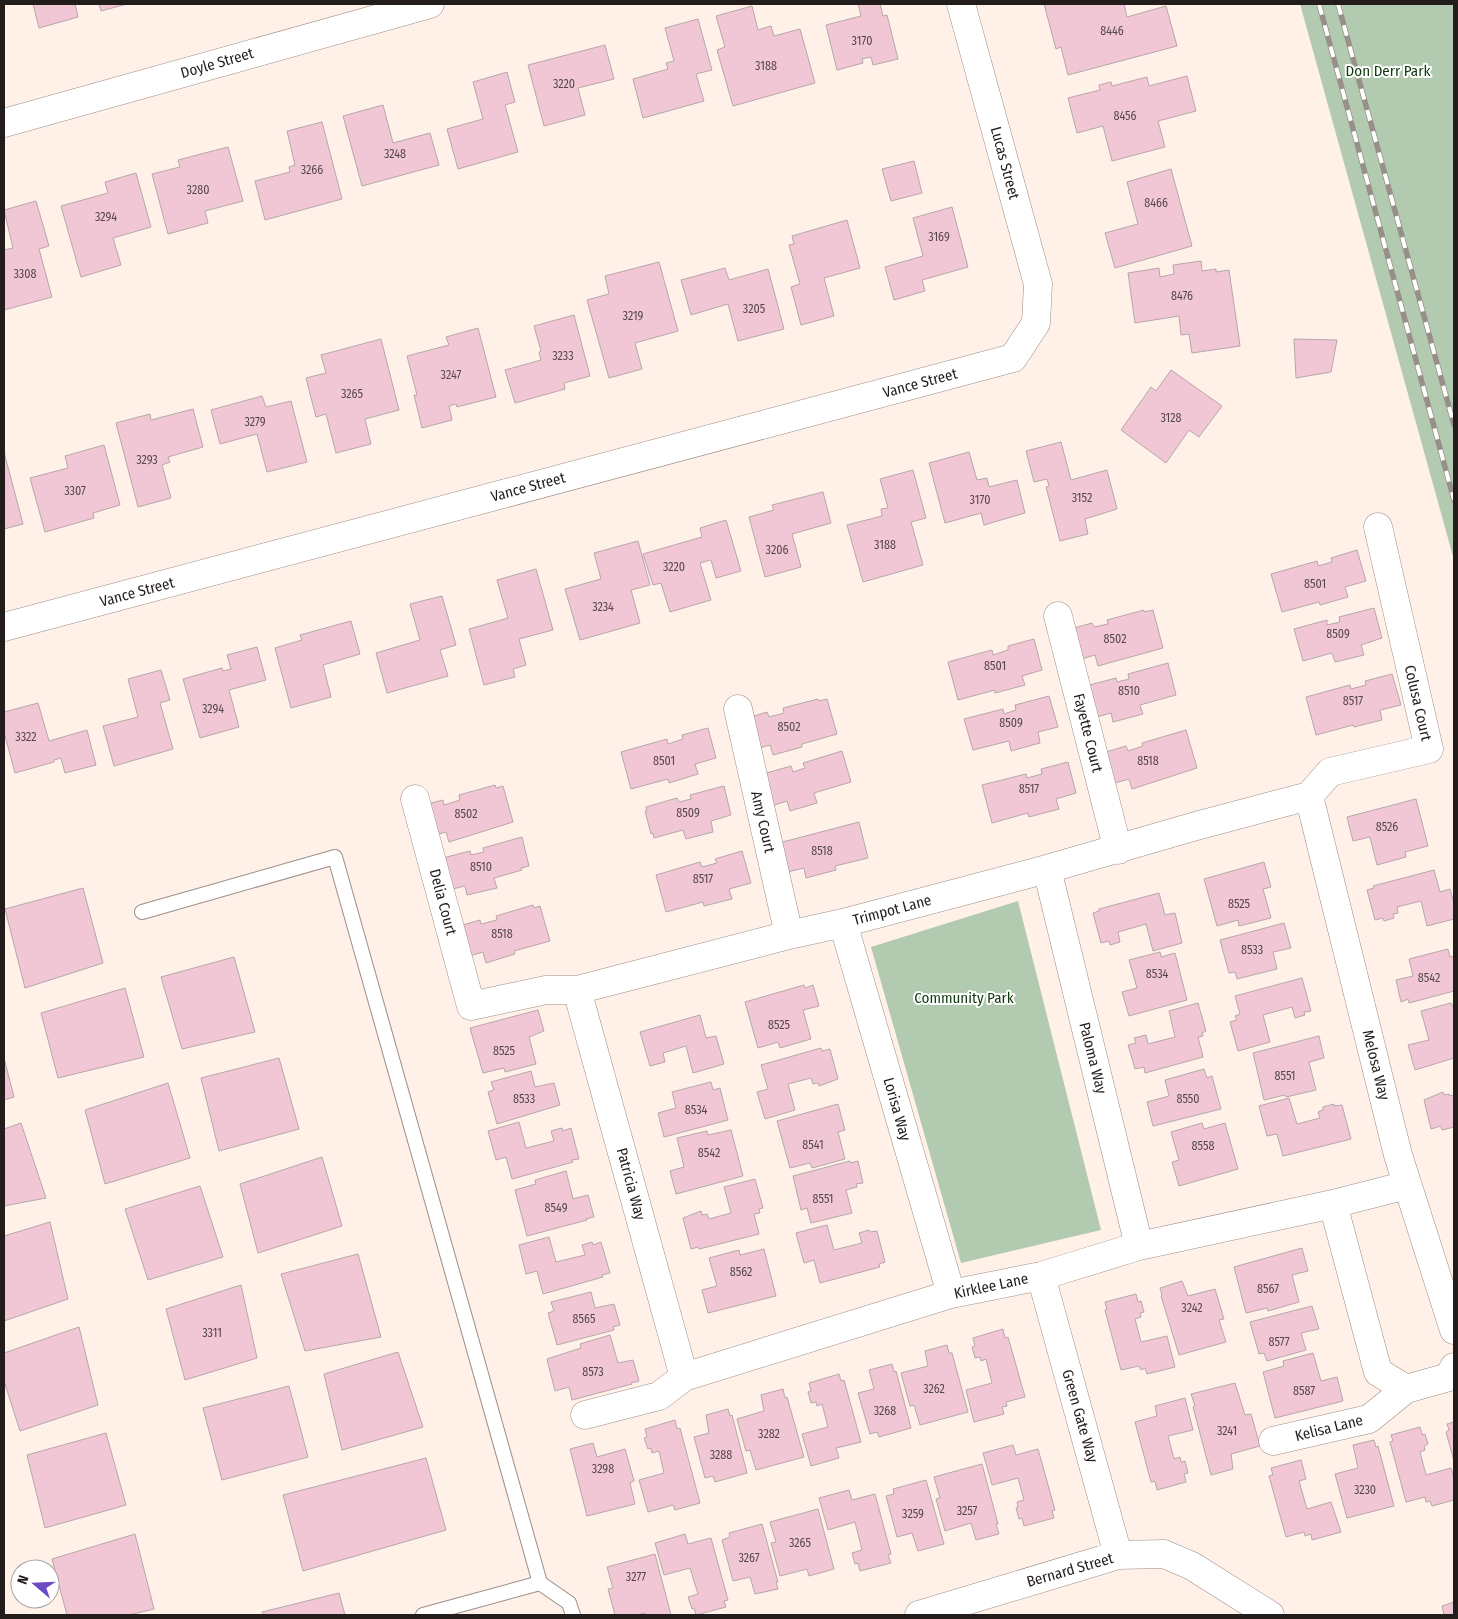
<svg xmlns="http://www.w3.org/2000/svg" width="1458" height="1619" viewBox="0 0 1458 1619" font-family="'Fira Sans Condensed',sans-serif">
  <rect width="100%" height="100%" fill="#fff0e8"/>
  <!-- green -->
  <path fill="#b2cbb0" d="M1300 4H1454V560Z
    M1018 901 1101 1230 961 1263 871 947Z"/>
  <!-- building -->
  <path fill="#f2c7d5" stroke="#b6a7ab" d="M33 4H75L78 17 39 28Z
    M99 4H127L101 11Z
    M858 4H880L883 16 887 15 898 59 873 65 871 57 862 59 863 63 837 70 826 25 861 16Z
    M1044 4H1124L1127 17 1166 6 1177 46 1068 75 1061 47 1056 49Z
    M752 6 758 30 771 26 774 36 800 29 815 83 733 106 717 50 725 47 716 16Z
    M698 19 712 70 696 74 704 101 643 118 633 79 668 69 666 63 674 61 665 28Z
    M605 45 614 79 578 88 585 115 544 126 528 65Z
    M507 72 515 102 505 105 518 152 458 169 447 129 483 119 473 82Z
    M1187 76 1196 111 1158 121 1165 147 1112 161 1103 126 1077 133 1068 98 1100 90 1099 85 1111 82 1112 86 1147 77 1149 86Z
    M383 105 393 143 430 133 439 165 362 186 343 116Z
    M322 122 342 199 265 220 255 181 290 172 289 167 295 165 287 131Z
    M228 147 243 201 205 211 208 223 168 234 152 174 180 167 178 160Z
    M914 161 922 193 891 201 882 169Z
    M1171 169 1192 246 1115 268 1105 233 1138 224 1127 182Z
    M136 173 151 227 113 238 121 265 81 277 61 206 108 193 105 182Z
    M36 201 49 246 39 249 52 297 4 310V250L13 248 4 210Z
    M952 207 968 267 922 280 925 291 894 300 885 267 923 256 913 218Z
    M847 220 860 268 824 278 834 316 801 325 791 287 800 284 789 245 794 244 792 236Z
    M1201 261 1202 271 1216 269V272L1229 270 1240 346 1192 353 1189 334 1181 335 1179 316 1135 323 1128 273 1159 268 1160 277 1174 274 1173 265Z
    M659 262 678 331 635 343 642 369 609 378 587 300 609 294 605 276Z
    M725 268 729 280 768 269 784 329 738 341 728 304 691 315 681 280Z
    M574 315 590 376 564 383 565 389 515 403 505 370 541 360 539 352 541 351 534 326Z
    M478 328 496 397 457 407 456 404 449 406 452 420 422 428 414 395H417L407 356 449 345 446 337Z
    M381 339 399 410 365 419 371 444 336 453 326 414 316 417 306 378 326 373 321 355Z
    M1294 339 1337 340 1331 372 1296 378Z
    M1171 370 1222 406 1199 437 1189 430 1166 463 1121 430 1151 387 1156 391Z
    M262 396 266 407 291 401 307 462 267 472 257 434 220 444 211 410Z
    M193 409 203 447 168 457 170 462 162 465 171 498 138 507 116 423 150 414 151 420Z
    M1061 442 1071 480 1107 470 1117 509 1085 519 1088 534 1060 541 1046 487 1049 486 1047 479 1034 482 1026 451Z
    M104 445 120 505 93 513 94 518 45 532 30 478 68 468 65 456Z
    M4 452 23 524 4 529Z
    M969 452 977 480 987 478 989 487 1017 480 1025 513 984 525 981 513 945 523 929 463Z
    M913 470 926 518 911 522 923 565 863 582 847 525 882 516 881 509 888 508 880 479Z
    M823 492 831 523 792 534 801 567 765 577 749 517 774 510 772 505Z
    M726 520 741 571 716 578 711 560 700 563 711 600 670 612 661 583 653 585 643 554 702 537 700 528Z
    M638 541 650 585 631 590 640 623 580 640 565 589 601 579 594 553Z
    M1357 550 1366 581 1345 587 1348 597 1320 605 1319 602 1282 612 1271 574 1317 561 1318 566 1332 562 1331 558Z
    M536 569 553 630 519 639 526 665 513 669 515 677 484 685 469 629 508 618 497 580Z
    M442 596 456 645 440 650 448 676 387 693 376 653 420 640 410 604Z
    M1374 608 1382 638 1361 645 1364 655 1335 662 1332 653 1303 661 1294 629 1327 620V625L1340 622 1339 617Z
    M1144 610V612L1153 610 1163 648 1098 666 1095 655 1075 661 1067 630 1092 623 1094 627 1108 624 1107 620Z
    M351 621 360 654 323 665 331 697 291 708 275 648 302 640 300 635Z
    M1034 639 1042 670 1022 676 1025 685 995 693V690L958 700 948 662 992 650 993 655 1008 650V646Z
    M257 647 266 680 229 690 239 727 200 738 183 679 222 668 223 671 231 669 227 655Z
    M1168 663 1176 695 1140 705 1143 714 1113 722 1111 713 1090 719 1082 687 1116 678 1117 682 1129 679 1128 674Z
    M161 670 170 700 160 703 173 749 114 766 103 726 138 717 128 679Z
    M1392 674 1401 705 1380 710 1382 720 1354 727 1353 725 1316 735 1306 697 1350 685 1351 689 1366 685 1365 681Z
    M1049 696 1058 727 1038 732 1040 743 1011 751 1009 741 973 750 964 719 1003 709 1004 714 1016 710 1015 705Z
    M818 699 819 701 827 699 837 734 802 744V747L773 755 770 745 750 751 741 720 767 712 769 717 784 713 783 708Z
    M38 703 49 741 87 730 96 765 65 773 61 758 54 760V762L15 773 4 732V712Z
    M708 728 716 758 695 764 698 774 669 783 668 779 631 789 621 752 667 739 668 744 683 739 682 735Z
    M1186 730 1197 768 1132 789 1129 779 1108 785 1099 754 1126 746 1128 751 1143 746 1142 743Z
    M842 751 851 782 814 793 817 803 790 811 787 801 765 808 756 776 791 766 793 772 805 768 803 763Z
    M1068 762 1076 793 1056 799 1059 809 1029 817 1028 813 992 823 982 785 1026 774 1027 778 1042 774 1041 769Z
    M495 785 496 788 503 786 513 822 449 842 446 832 428 837 419 806 443 800 444 805 460 800 459 795Z
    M724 786 731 815 711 821 713 832 686 839 683 830 654 838 653 833 651 834 645 811H647L646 807 677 798 679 802 691 799 690 795Z
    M1416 799 1428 846 1405 852 1406 857 1377 865 1370 837 1353 841 1347 817Z
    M859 822 868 858 835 866 836 870 806 878 804 868 783 873 775 844Z
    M522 837 529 866 521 868 522 870 494 878 497 888 467 895 465 886 444 891 435 860 470 851 471 855 484 852 483 848Z
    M742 851 751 883 729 889 732 899 704 906 703 902 666 912 656 875 700 862 702 867 717 863 715 859Z
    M1264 862 1271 887 1263 889 1271 918 1239 926 1238 920 1217 926 1204 879Z
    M1434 870 1440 892 1450 889 1454 903V919L1427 926 1421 901 1397 907 1398 913 1393 914 1394 918 1384 921 1383 918 1375 920 1367 890 1374 888 1373 886Z
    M83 888 103 963 25 988 5 909Z
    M1159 893 1165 915 1175 913 1182 943 1153 951 1146 924 1118 932 1120 942 1110 945 1109 941 1101 943 1093 913 1099 911V909Z
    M533 905 534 908 540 906 550 941 514 951 515 954 486 963 483 952 462 958 453 928 480 920 481 924 497 920 496 916Z
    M1284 923 1291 948 1273 952 1277 969 1237 979 1235 972 1229 973 1220 940Z
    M1448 949 1450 957 1454 956V991L1409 1003 1408 999 1401 1002 1396 980 1413 976 1409 959Z
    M1160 952 1161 957 1175 953 1187 1000 1129 1016 1122 992 1137 988 1129 960Z
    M234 957 255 1032 182 1049 161 977Z
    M1302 978 1311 1011 1304 1012 1305 1015 1295 1018 1292 1007 1263 1015 1270 1042 1238 1051 1230 1022 1237 1020 1235 1016 1240 1014 1235 996Z
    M804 985 805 988 813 985 819 1006 803 1010 811 1039 780 1048 778 1042 758 1048 745 1002Z
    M125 988 144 1057 58 1078 41 1013Z
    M1198 1003 1206 1031 1202 1033 1203 1036 1198 1037 1203 1057 1145 1073 1144 1067 1135 1069 1128 1045 1136 1043 1134 1038 1146 1035 1148 1044 1175 1037 1169 1011Z
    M1451 1003 1454 1009V1058L1415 1070 1408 1045 1429 1040 1421 1011Z
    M538 1010 544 1031 529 1037 536 1064 505 1072 504 1068 483 1073 470 1028Z
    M700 1015 706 1038 716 1036 724 1064 693 1073 686 1046 663 1053 665 1062 650 1066 640 1032Z
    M1319 1036 1324 1058 1309 1062 1316 1090 1286 1097 1285 1095 1264 1100 1253 1053Z
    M821 1048 822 1051 830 1049 838 1079 819 1086 818 1083 813 1084 811 1078 788 1084 795 1110 765 1119 757 1092 768 1089 761 1065Z
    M4 1058 14 1097 4 1100Z
    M279 1058 299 1129 219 1151 201 1078Z
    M1204 1069 1207 1078 1212 1076 1221 1109 1153 1126 1147 1102 1169 1096 1165 1080Z
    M531 1071 535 1087 554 1083 560 1105 497 1124 488 1092 494 1090 491 1082Z
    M711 1082 713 1090 720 1088 728 1120 664 1137 658 1113 676 1108 672 1092Z
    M168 1083 190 1158 105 1184 85 1110Z
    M1443 1092 1444 1095 1449 1094 1450 1096 1454 1095V1127L1442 1130 1441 1126 1431 1129 1424 1100Z
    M1289 1098 1297 1124 1320 1118 1318 1112 1323 1110V1107L1334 1104V1106L1342 1105 1351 1139 1283 1156 1277 1134 1267 1136 1259 1106Z
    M838 1104 845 1130 838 1132 845 1159 812 1168 810 1163 790 1168 777 1121Z
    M519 1122 526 1148 554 1141 551 1131 562 1128 563 1131 571 1128 579 1159 572 1160 573 1162 512 1179 506 1157 496 1160 488 1131Z
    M21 1123 46 1198 4 1206V1129Z
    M1202 1123 1204 1129 1225 1123 1238 1169 1179 1186 1172 1162 1179 1160 1171 1132Z
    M731 1130 743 1176 676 1194 670 1171 684 1167 677 1138 707 1131 708 1135Z
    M322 1157 342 1226 258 1253 240 1184Z
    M850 1161 851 1163 858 1161 863 1183 856 1184 857 1187 846 1190 852 1213 811 1223 807 1208 801 1210 793 1176Z
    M566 1171 573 1199 588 1195 594 1217 586 1219 587 1220 527 1236 515 1190 536 1184 535 1180Z
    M755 1179 763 1208 759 1209 760 1213 754 1214 759 1234 699 1249 698 1247 691 1249 683 1218 701 1211 702 1215 707 1214 709 1219 731 1213 724 1187Z
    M200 1186 223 1257 148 1280 125 1209Z
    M50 1222 68 1299 4 1321V1236Z
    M827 1225 834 1250 862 1243 859 1233 869 1230 870 1232 877 1231 885 1262 879 1264 880 1267 820 1283 814 1260 804 1263 796 1233Z
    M549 1237 556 1262 585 1255 582 1245 592 1242 593 1245 601 1242 610 1273 602 1275 603 1277 543 1294 537 1271 526 1274 519 1245Z
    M1302 1248 1308 1271 1292 1275 1299 1302 1268 1311 1267 1308 1246 1313 1234 1267Z
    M764 1249 776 1296 708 1313 702 1290 717 1286 709 1258 739 1250 740 1255Z
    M358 1254 381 1337 305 1351 281 1274Z
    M1182 1281 1188 1296 1215 1289 1224 1319 1219 1320 1226 1342 1179 1355 1161 1296 1162 1295 1160 1288Z
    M241 1285 257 1358 185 1380 166 1309Z
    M591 1292 595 1308 614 1304 620 1325 613 1327 614 1330 557 1345 548 1313 554 1311 551 1302Z
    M1136 1294 1138 1302 1141 1301 1144 1312 1140 1313 1141 1317 1135 1319 1141 1342 1167 1336 1175 1367 1147 1374 1145 1368 1141 1370 1139 1366 1121 1370 1105 1310 1107 1309 1105 1302Z
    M1312 1306 1319 1329 1301 1333 1306 1350 1267 1361 1264 1353 1259 1354 1250 1322Z
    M79 1327 98 1405 20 1431 4 1381V1353Z
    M1003 1329 1005 1338 1008 1337 1025 1397 1006 1402 1007 1406 1002 1407 1004 1414 974 1422 966 1390 992 1383 986 1359 981 1361 980 1357 975 1358 972 1347 975 1346 973 1338Z
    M610 1335 618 1363 633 1360 639 1381 631 1383 632 1384 572 1400 569 1387 555 1391 547 1359 581 1348 580 1344Z
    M947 1345 949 1353H952L968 1412 920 1425 914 1405 910 1406 901 1373 928 1366 925 1351Z
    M398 1352 423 1427 342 1450 324 1374Z
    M1313 1353 1321 1381 1337 1377 1343 1401 1275 1418 1263 1372 1284 1366 1283 1361Z
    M892 1364 894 1372 896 1371 911 1428 879 1437 877 1432 870 1434 858 1393 874 1389 869 1370Z
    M839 1374 841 1381 844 1380 861 1442 836 1448 839 1458 811 1466 802 1434 828 1427 822 1404 817 1406 816 1402 811 1403 808 1392 811 1391 809 1383Z
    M1235 1383 1245 1415 1251 1414 1260 1446 1231 1454 1233 1469 1211 1475 1193 1407 1195 1406 1191 1394Z
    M289 1386 308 1457 222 1480 203 1408Z
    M783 1389 785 1398 787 1397 804 1457 756 1470 750 1450 746 1451 737 1419 764 1411 761 1395Z
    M1185 1398 1193 1430 1168 1436 1174 1459 1180 1457 1181 1462 1185 1461 1188 1473 1184 1474 1186 1482 1157 1490 1155 1481 1151 1482 1135 1422 1157 1416 1155 1406Z
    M728 1409 730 1416 732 1415 747 1473 715 1482 713 1476 705 1478 694 1437 709 1433 706 1415Z
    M675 1420 677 1429 680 1428 700 1503 675 1510 673 1505 648 1512 639 1480 664 1473 659 1451 652 1453 651 1448 648 1449 644 1438 647 1437 645 1429Z
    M1454 1422V1461L1446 1432 1449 1430 1447 1424Z
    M1420 1427 1422 1435 1425 1434 1428 1444 1424 1446 1425 1450 1420 1452 1426 1475 1451 1468 1454 1478V1500L1432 1506 1430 1501 1426 1502 1425 1497 1406 1502 1390 1442 1393 1441 1391 1435Z
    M106 1433 126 1505 45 1528 27 1455Z
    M1374 1440 1376 1447 1378 1446 1394 1506 1347 1518 1335 1474 1358 1468 1353 1445Z
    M593 1443 597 1457 625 1449 634 1481 630 1483 635 1504 587 1516 570 1449Z
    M1013 1445 1016 1455 1038 1449 1055 1510 1052 1511 1054 1518 1024 1526 1022 1518 1019 1519 1016 1508 1018 1507 1017 1502 1024 1500 1018 1478 992 1485 983 1453Z
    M426 1458 446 1530 303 1571 283 1495Z
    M1301 1460 1306 1479 1299 1481 1307 1509 1331 1502 1341 1532 1312 1540 1311 1534 1305 1536 1304 1532 1286 1537 1269 1476 1273 1475 1271 1468Z
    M982 1464 998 1524H996L999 1534 976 1540 971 1523 945 1531 936 1499 940 1498 934 1477Z
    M926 1480 944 1544 918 1551 912 1533 897 1537 886 1496 894 1494 893 1489Z
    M849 1490 852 1500 875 1494 891 1554 888 1555 891 1563 860 1571 858 1563 855 1564 852 1553 862 1550 855 1522 828 1530 819 1498Z
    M818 1509 834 1569 809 1576 807 1569 780 1576 771 1543 776 1542 770 1522Z
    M762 1524 778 1582H776L778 1589 755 1594 750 1577 733 1581 722 1540 730 1537 729 1533Z
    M135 1534 154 1609 129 1615H67L52 1559Z
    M685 1534 688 1544 711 1538 728 1600 724 1601 726 1607 696 1615 694 1608 692 1609 688 1597 698 1594 690 1568 664 1575 655 1543Z
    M655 1554 671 1615H645V1613L637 1615H615L608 1589 613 1588 607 1567Z
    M339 1593 345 1615H263L262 1612Z
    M1454 1602V1615H1444L1442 1606Z"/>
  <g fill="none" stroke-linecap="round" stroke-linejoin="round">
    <defs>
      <path id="service" d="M142 912 335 857 540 1583 569 1603 573 1615
        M423 1615 540 1583"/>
      <path id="minor" d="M4 123 430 4
        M1058 616 1118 850
        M4 627 1013 358 1036 323 1038 284 961 4
        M738 709 789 935
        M1309 796 1398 1155 1454 1330
        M1309 796 1330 772 1429 749 1378 527
        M415 799 471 1006 546 990H577L789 935 843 923 1047 869 1196 826 1309 796
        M1047 869 1139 1246
        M843 923 951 1294
        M577 990 684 1377
        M1333 1204 1378 1372 1406 1389 1449 1377 1454 1367
        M1041 1276 1118 1555
        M585 1415 659 1396 684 1377 951 1294 1041 1276 1139 1246 1333 1204 1407 1185
        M1273 1441 1369 1419 1406 1389
        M919 1615 1118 1555 1164 1554 1192 1566 1270 1615"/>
    </defs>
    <!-- service casing -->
    <use href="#service" stroke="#9b8e87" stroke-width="16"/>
    <!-- minor casing -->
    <use href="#minor" stroke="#9b8e87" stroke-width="29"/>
    <!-- service -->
    <use href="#service" stroke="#fff" stroke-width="14"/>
    <!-- minor -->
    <use href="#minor" stroke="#fff" stroke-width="28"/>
    <defs>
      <path id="rail" d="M1319 4 1454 500
        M1338 4 1454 425"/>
    </defs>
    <!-- rail casing -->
    <use href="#rail" stroke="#998f89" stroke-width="5.5"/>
    <!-- rail -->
    <use href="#rail" stroke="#fff" stroke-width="4" stroke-dasharray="11" stroke-linecap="butt"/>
  </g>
  <g text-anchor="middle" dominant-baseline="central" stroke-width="4" stroke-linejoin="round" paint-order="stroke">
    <!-- number labels -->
    <g font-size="12" fill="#56484a">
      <text x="1112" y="31">8446</text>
      <text x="862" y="41">3170</text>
      <text x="766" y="66">3188</text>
      <text x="564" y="84">3220</text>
      <text x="1125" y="116">8456</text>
      <text x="395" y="154">3248</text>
      <text x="312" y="170">3266</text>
      <text x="198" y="190">3280</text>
      <text x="1156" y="203">8466</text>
      <text x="106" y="217">3294</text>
      <text x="939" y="237">3169</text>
      <text x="25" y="274">3308</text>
      <text x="1182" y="296">8476</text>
      <text x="754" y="309">3205</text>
      <text x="633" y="316">3219</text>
      <text x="563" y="356">3233</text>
      <text x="451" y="375">3247</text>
      <text x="352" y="394">3265</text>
      <text x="1171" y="418">3128</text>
      <text x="255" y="422">3279</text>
      <text x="147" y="460">3293</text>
      <text x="75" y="491">3307</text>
      <text x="1082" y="498">3152</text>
      <text x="980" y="500">3170</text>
      <text x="885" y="545">3188</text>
      <text x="777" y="550">3206</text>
      <text x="674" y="567">3220</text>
      <text x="1315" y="584">8501</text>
      <text x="603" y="607">3234</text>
      <text x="1338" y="634">8509</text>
      <text x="1115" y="639">8502</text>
      <text x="995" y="666">8501</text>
      <text x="1129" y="691">8510</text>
      <text x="1353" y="701">8517</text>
      <text x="213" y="709">3294</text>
      <text x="1011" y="723">8509</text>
      <text x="789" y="727">8502</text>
      <text x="26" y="737">3322</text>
      <text x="664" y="761">8501</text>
      <text x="1148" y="761">8518</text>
      <text x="1029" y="789">8517</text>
      <text x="688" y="813">8509</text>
      <text x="466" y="814">8502</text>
      <text x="1387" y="827">8526</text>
      <text x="822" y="851">8518</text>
      <text x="481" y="867">8510</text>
      <text x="703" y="879">8517</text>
      <text x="1239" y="904">8525</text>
      <text x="502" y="934">8518</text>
      <text x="1252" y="950">8533</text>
      <text x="1157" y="974">8534</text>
      <text x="1429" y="978">8542</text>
      <text x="779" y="1025">8525</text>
      <text x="504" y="1051">8525</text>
      <text x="1285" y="1076">8551</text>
      <text x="524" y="1099">8533</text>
      <text x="1188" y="1099">8550</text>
      <text x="696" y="1110">8534</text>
      <text x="813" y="1145">8541</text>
      <text x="1203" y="1146">8558</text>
      <text x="709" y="1153">8542</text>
      <text x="823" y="1199">8551</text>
      <text x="556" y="1208">8549</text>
      <text x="741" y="1272">8562</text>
      <text x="1268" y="1289">8567</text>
      <text x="1192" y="1308">3242</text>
      <text x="584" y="1319">8565</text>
      <text x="212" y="1333">3311</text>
      <text x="1279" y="1342">8577</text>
      <text x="593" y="1372">8573</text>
      <text x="934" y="1389">3262</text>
      <text x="1304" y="1391">8587</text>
      <text x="885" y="1411">3268</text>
      <text x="1227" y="1431">3241</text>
      <text x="769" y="1434">3282</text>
      <text x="721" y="1455">3288</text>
      <text x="603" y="1469">3298</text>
      <text x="1365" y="1490">3230</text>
      <text x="967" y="1511">3257</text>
      <text x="913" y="1514">3259</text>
      <text x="800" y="1543">3265</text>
      <text x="749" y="1558">3267</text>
      <text x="636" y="1577">3277</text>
    </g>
    <!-- street labels -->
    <g font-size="15" fill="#221d1b" stroke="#fff">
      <text transform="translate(217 63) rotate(-16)">Doyle Street</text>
      <text transform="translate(1005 163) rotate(75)">Lucas Street</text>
      <text transform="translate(920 383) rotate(-15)">Vance Street</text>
      <text transform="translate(528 487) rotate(-15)">Vance Street</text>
      <text transform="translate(137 592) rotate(-15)">Vance Street</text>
      <text transform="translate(1418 703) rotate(77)">Colusa Court</text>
      <text transform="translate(1088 733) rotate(76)">Fayette Court</text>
      <text transform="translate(763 822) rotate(77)">Amy Court</text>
      <text transform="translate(443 902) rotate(75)">Delia Court</text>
      <text transform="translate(892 910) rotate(-15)">Trimpot Lane</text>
      <text transform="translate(1093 1058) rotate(76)">Paloma Way</text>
      <text transform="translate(1376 1065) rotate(76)">Melosa Way</text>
      <text transform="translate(897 1109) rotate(74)">Lorisa Way</text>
      <text transform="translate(631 1184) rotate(75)">Patricia Way</text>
      <text transform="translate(991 1286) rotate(-12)">Kirklee Lane</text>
      <text transform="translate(1080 1416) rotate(74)">Green Gate Way</text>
      <text transform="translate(1329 1428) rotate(-14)">Kelisa Lane</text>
      <text transform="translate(1070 1570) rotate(-16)">Bernard Street</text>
    </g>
    <!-- park labels -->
    <g font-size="15" fill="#103910" stroke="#fff">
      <text x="1388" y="71">Don Derr Park</text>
      <text x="964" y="998">Community Park</text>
    </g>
  </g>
  <!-- border -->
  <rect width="1458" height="1619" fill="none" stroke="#221d1b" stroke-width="10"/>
  <!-- north arrow -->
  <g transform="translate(35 1584) rotate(289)"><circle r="24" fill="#ffffff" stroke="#a7a5a4"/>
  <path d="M0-4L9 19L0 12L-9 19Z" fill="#6d4ac3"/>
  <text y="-8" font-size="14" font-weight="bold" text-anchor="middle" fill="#221d1b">N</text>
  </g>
</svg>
